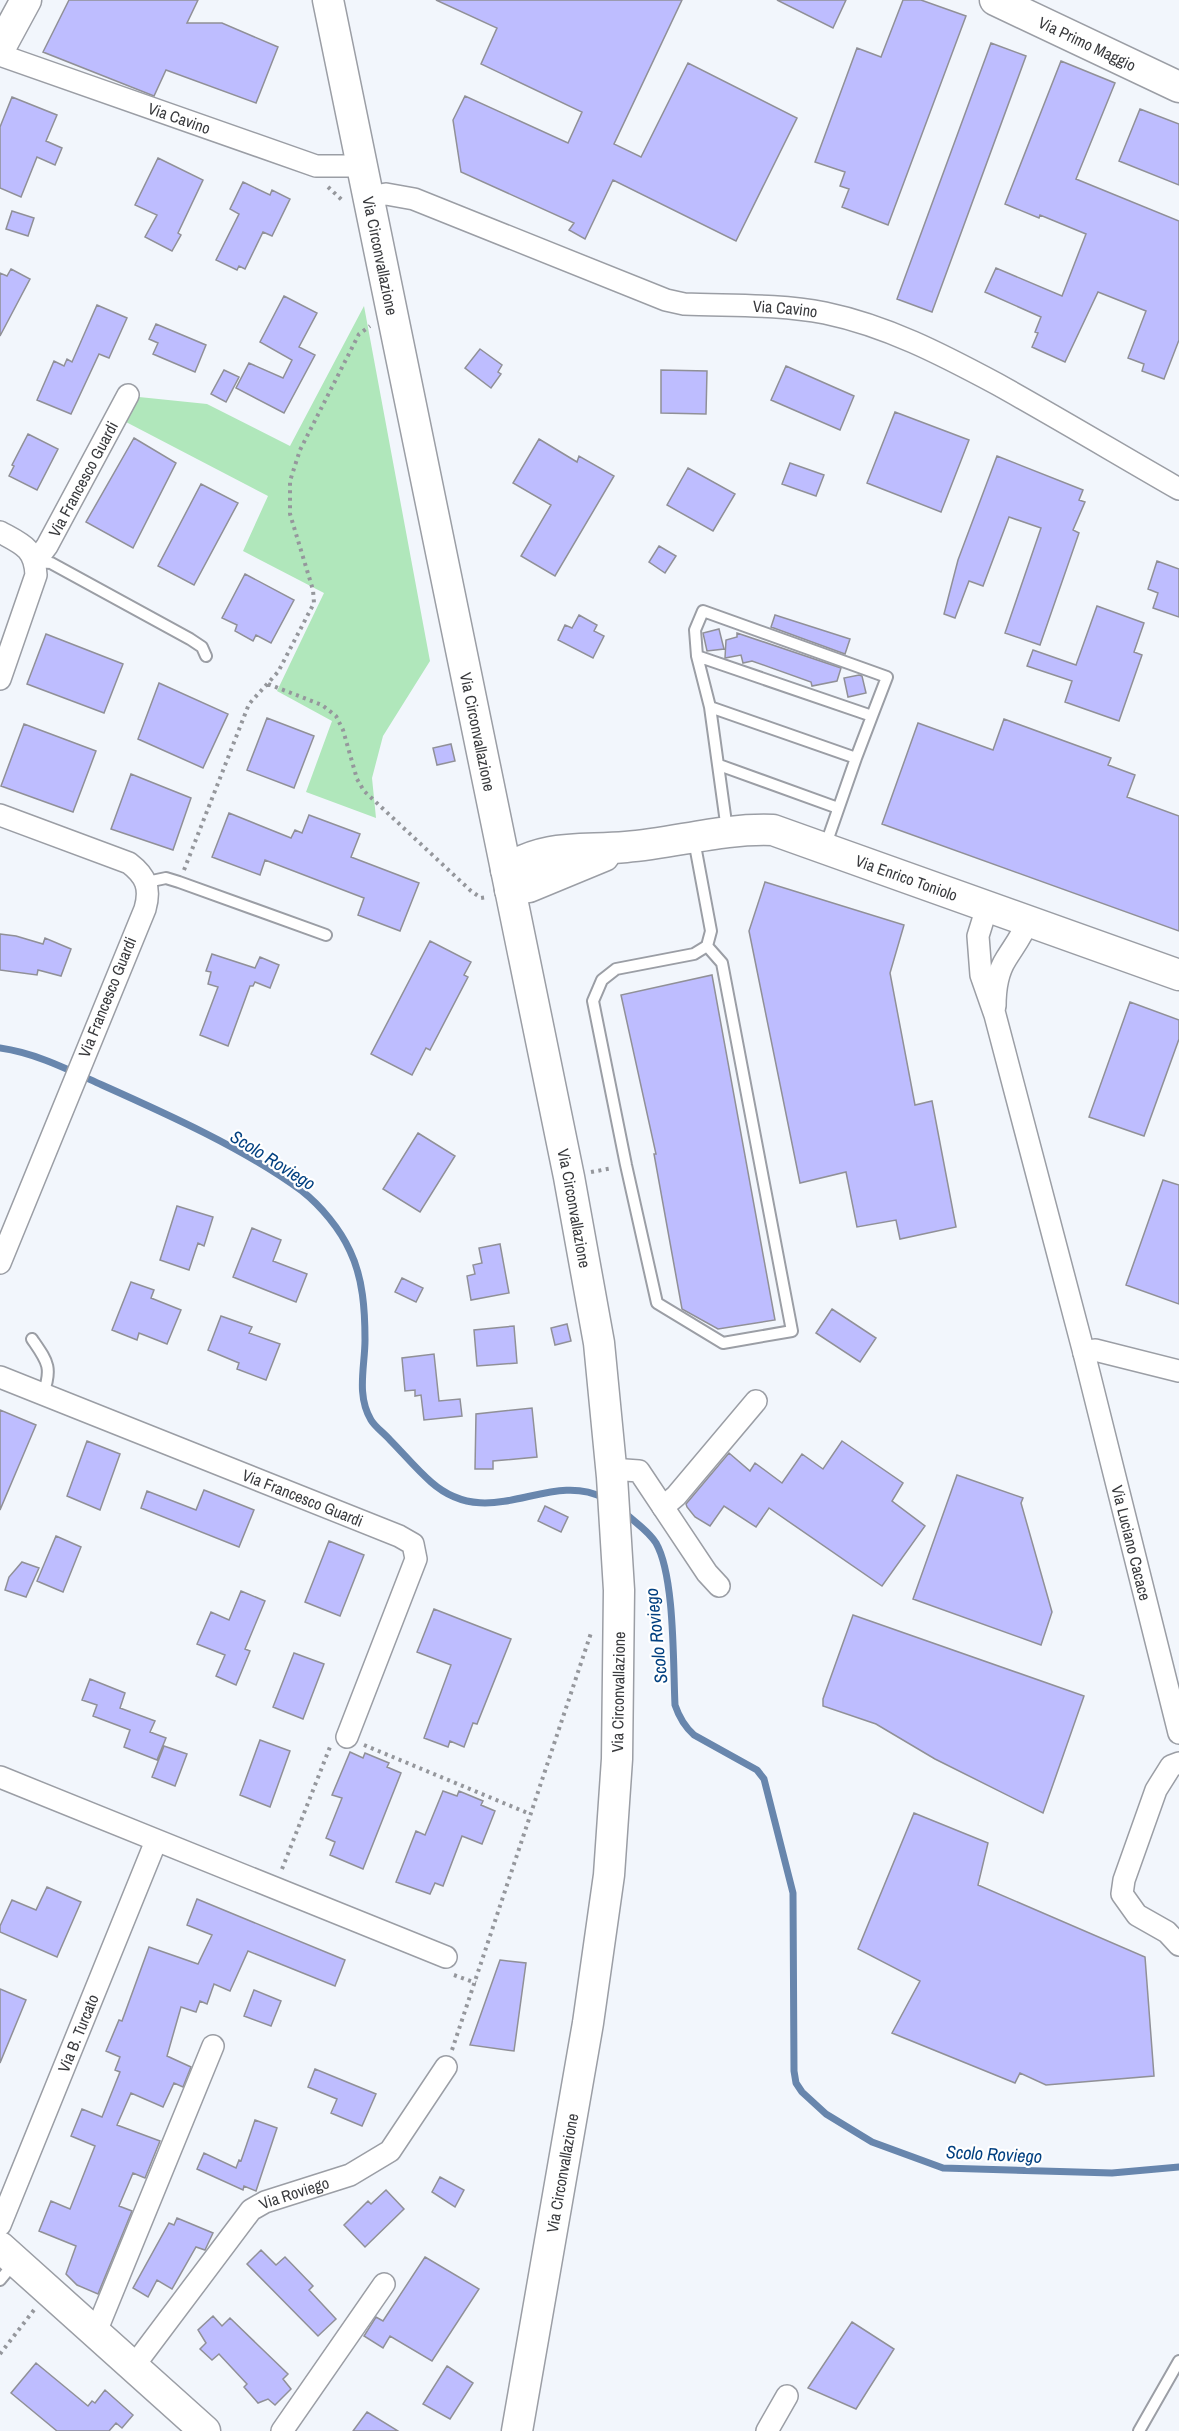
<svg xmlns="http://www.w3.org/2000/svg" width="1179" height="2431" viewBox="0 0 1179 2431" font-family="'Archivo Narrow',sans-serif">
  <rect width="100%" height="100%" fill="#f2f6fc"/>
  <!-- green -->
  <path fill="#b0e7bb" d="M364 306 430 661 383 736 372 778 376 818 306 792 332 721 277 691 324 593 243 551 268 496 126 422 139 397 207 404 290 446Z"/>
  <g fill="none" stroke-linecap="round" stroke-linejoin="round">
    <!-- stream -->
    <path stroke="#6886ad" stroke-width="7" d="M0 1048C36 1053 69 1070 102 1085 167 1114 245 1149 302 1191 321 1206 340 1229 350 1251 363 1278 365 1310 365 1340 365 1366 356 1395 371 1420 375 1427 384 1433 390 1440 403 1453 416 1469 431 1482 490 1534 548 1469 604 1498
      M623 1511C634 1522 648 1530 656 1543 675 1576 673 1665 675 1705 679 1717 684 1726 694 1735L757 1770 764 1779 793 1893 794 2071 796 2083 802 2092 826 2114 872 2142 943 2168 1112 2173 1179 2167"/>
  </g>
  <!-- building -->
  <path fill="#bebdff" stroke="#909097" stroke-width="1.5" d="M69 0H198L187 23H222L278 47 256 103 166 70 154 96 43 52Z
    M436 0H682L614 144 641 157 688 63 797 118 736 241 613 180 585 239 569 230 574 223 461 172 453 120 465 96 568 143 582 112 481 64 497 28Z
    M777 0H846L833 28Z
    M903 0H921L966 16 888 225 842 207 849 189 840 186 845 172 815 162 857 48 881 57Z
    M991 43 1026 56 932 312 897 299Z
    M1061 61 1115 83 1076 179 1179 221V340L1164 379 1142 371 1144 364 1128 358 1146 311 1098 292 1065 362 1032 347 1038 333 1035 332 1041 317 985 292 996 268 1062 296 1086 234 1040 215 1039 218 1005 204Z
    M12 97 57 115 46 141 62 148 55 165 37 157 21 197 0 188V127Z
    M1140 109 1179 124V185L1119 161Z
    M158 158 203 180 178 233 181 235 172 251 145 237 157 215 135 205Z
    M243 182 270 195 272 190 290 199 272 236 263 232 245 269 239 266 237 270 216 260 239 214 230 209Z
    M12 211 34 218 28 236 6 229Z
    M11 269 30 279 0 336V273L7 276Z
    M284 296 317 313 299 347 315 355 284 413 236 388 249 363 283 378 292 360 260 342Z
    M97 305 127 318 109 358 99 354 71 414 37 400 54 361 64 366 67 359 72 362Z
    M156 324 206 345 195 372 153 354 158 343 149 339Z
    M480 349 502 365 498 372 501 374 491 388 465 368Z
    M786 366 854 396 840 430 771 400Z
    M224 370 239 377 226 402 211 394Z
    M661 370 707 371 706 414 661 413Z
    M895 412 969 440 941 512 867 483Z
    M28 434 58 449 37 490 9 476 14 466 12 465Z
    M134 438 176 463 133 548 86 522Z
    M539 439 577 462 579 456 614 476 555 576 521 556 551 505 513 483Z
    M997 456 1083 490 1079 500 1085 502 1073 530 1079 533 1040 645 1005 633 1041 528 1009 517 983 586 969 581 955 618 944 614 958 560Z
    M790 463 824 475 816 496 782 484Z
    M688 468 735 494 713 531 667 505Z
    M201 484 238 503 194 585 158 566Z
    M659 546 676 556 665 573 649 562Z
    M1157 561 1179 569V617L1153 608 1158 593 1148 589Z
    M245 574 294 600 271 643 256 635 253 641 235 631 237 625 222 618Z
    M1097 606 1144 623 1134 652 1142 655 1119 721 1065 702 1072 681 1027 666 1033 650 1076 665Z
    M579 615 597 625 594 631 604 636 593 658 558 640 565 625 572 628Z
    M775 615 850 639 845 654 771 627Z
    M719 629 724 649 707 651 703 633Z
    M737 633 841 668 837 681 812 686 811 682 752 661 743 663 741 655 725 658 726 640 737 637Z
    M46 634 123 664 104 713 27 684Z
    M859 675 862 676 866 693 848 697 844 678Z
    M159 683 228 714 203 768 138 739Z
    M267 718 314 736 294 788 247 770Z
    M1004 719 1111 758 1108 765 1135 775 1127 797 1179 816V931L882 824 918 723 993 750Z
    M24 724 96 751 73 812 1 786Z
    M451 744 455 761 437 765 433 748Z
    M131 774 191 798 173 850 111 829Z
    M229 813 291 838 295 830 302 833 309 815 360 834 351 857 419 883 400 931 358 915 364 898 265 860 260 875 212 857Z
    M765 882 904 925 890 973 915 1105 932 1101 956 1227 900 1239 896 1220 857 1227 846 1172 800 1183 749 931Z
    M0 934 16 936 43 944 45 938 71 949 61 976 38 970 37 975 0 970Z
    M430 941 471 962 464 975 468 977 430 1050 426 1048 412 1075 371 1054Z
    M212 954 255 968 260 957 279 965 270 988 255 982 253 986H250L228 1046 200 1035 218 987 208 984 211 972 206 971Z
    M712 975 775 1320 718 1329 682 1309 654 1154H656L621 995Z
    M1130 1002 1179 1020V1039L1144 1136 1089 1117Z
    M418 1133 455 1156 420 1212 383 1189Z
    M1163 1180 1179 1185V1304L1126 1285Z
    M177 1206 213 1217 204 1246 198 1243 189 1270 160 1260Z
    M252 1228 281 1240 273 1261 307 1274 296 1302 233 1277Z
    M500 1244 509 1293 471 1300 467 1276 475 1274 473 1265 482 1263 479 1248Z
    M402 1278 423 1288 416 1302 395 1292Z
    M131 1282 154 1290 151 1298 181 1310 167 1344 139 1333 137 1340 112 1330Z
    M832 1309 876 1338 860 1362 816 1333Z
    M221 1316 252 1327 249 1333 280 1344 266 1380 237 1369 239 1363 208 1350Z
    M567 1324 571 1341 555 1345 551 1328Z
    M514 1326 517 1363 477 1366 474 1330Z
    M434 1354 439 1401 460 1399 462 1416 424 1420 421 1395 415 1396V1390L405 1391 402 1358Z
    M532 1408 537 1457 493 1461V1469H475L476 1414Z
    M0 1410 36 1425 0 1510Z
    M87 1441 120 1454 100 1510 67 1496Z
    M842 1441 903 1483 892 1501 925 1526 882 1586 769 1508 756 1527 724 1506 710 1526 695 1517 687 1507 686 1504 729 1453 750 1471 755 1463 782 1483 802 1454 823 1469Z
    M957 1475 1023 1498 1021 1503 1052 1612 1041 1645 913 1599Z
    M204 1490 254 1510 239 1547 141 1508 147 1491 196 1510Z
    M545 1506 568 1517 561 1532 538 1521Z
    M56 1536 81 1547 63 1592 37 1581Z
    M329 1541 364 1555 340 1616 305 1602Z
    M22 1562 39 1568 26 1597 5 1590 9 1577Z
    M241 1591 265 1601 245 1649 250 1651 236 1685 216 1676 225 1655 197 1644 211 1612 229 1620Z
    M434 1609 511 1639 477 1724 473 1723 464 1747 450 1741 448 1747 424 1738 451 1665 417 1652Z
    M853 1615 1084 1696 1043 1813 935 1759 876 1724 823 1706V1699Z
    M294 1653 324 1664 303 1719 273 1707Z
    M90 1679 125 1693 120 1708 155 1721 150 1732 166 1738 157 1760 124 1747 130 1730 93 1716 97 1705 82 1700Z
    M260 1740 290 1751 270 1807 240 1795Z
    M164 1746 187 1754 175 1786 152 1777Z
    M350 1752 363 1758 365 1753 389 1763 387 1767 401 1773 363 1869 330 1855 335 1842 326 1838 342 1798 332 1795Z
    M443 1791 457 1796 459 1791 483 1801 481 1805 495 1811 482 1844 462 1836 443 1886 435 1883 430 1894 396 1882 416 1831 425 1835Z
    M914 1813 988 1843 978 1885 1145 1957 1154 2076 1046 2085 1020 2073 1015 2083 892 2033 920 1981 858 1949Z
    M47 1887 81 1902 57 1957 0 1932V1926L12 1900 36 1910Z
    M197 1899 345 1960 335 1986 248 1951 230 1991 214 1984 207 2004 200 2001 196 2012 181 2007 167 2056 191 2067 183 2087 174 2083 163 2107 131 2093 117 2125 160 2141 145 2178 133 2173 119 2206 132 2211 98 2294 77 2285 66 2274 76 2246 39 2231 51 2201 70 2209 95 2146 71 2136 82 2109 102 2117 120 2072 115 2070 120 2057 106 2051 119 2020 122 2021 149 1947 198 1964 212 1935 187 1925Z
    M500 1960 526 1963 514 2051 470 2045Z
    M0 1989 26 2000 0 2063Z
    M254 1990 281 2001 271 2026 244 2016Z
    M315 2069 376 2094 362 2126 331 2113 337 2099 308 2087Z
    M255 2120 277 2128 256 2191 244 2186 243 2190 197 2169 204 2153 236 2168 239 2160 241 2161Z
    M440 2177 464 2190 455 2207 432 2192Z
    M386 2190 404 2209 365 2247 344 2225 368 2201 371 2204Z
    M177 2218 213 2233 205 2250 196 2247 172 2289 157 2280 148 2297 133 2288 169 2223 174 2225Z
    M261 2250 276 2265 285 2257 313 2286 309 2290 336 2319 318 2336 247 2264Z
    M425 2257 479 2289 432 2361 390 2336 383 2348 364 2336 376 2317 383 2321Z
    M213 2316 222 2326 230 2318 288 2374 283 2379 291 2389 275 2405 268 2399 258 2403 244 2387 247 2384 219 2354 212 2360 200 2349 206 2343 198 2330Z
    M852 2322 894 2349 856 2409 808 2388Z
    M36 2363 88 2406 92 2401 95 2403 105 2390 133 2415 122 2428 116 2423 109 2431H57L11 2393Z
    M447 2366 473 2383 450 2419 423 2404Z
    M367 2412 398 2431H353Z"/>
  <g fill="none" stroke-linecap="round" stroke-linejoin="round">
    <defs>
      <path id="lane" d="M35 562 51 563 190 639 202 647 206 656
        M697 656 695 630 703 611 887 677 872 716
        M710 707 697 656 872 716 856 758
        M719 765 838 808
        M727 830 710 707 856 758 825 847
        M694 840 711 931 707 946 694 954 616 969 602 980 593 1001 626 1165 657 1303 723 1343 792 1331 722 963 707 946
        M147 882 166 878 179 882 326 935
        M32 1339C47 1361 53 1367 43 1394
        M0 2280 14 2263
        M1139 2431 1179 2361"/>
      <g id="street">
        <path id="s1" d="M0 55 316 166H349L362 164"/>
        <path id="s2" d="M368 197 386 194 414 199 666 300 684 304C731 306 778 304 825 313 887 326 941 354 997 384 1058 418 1118 454 1179 489"/>
        <path d="M0 532C22 544 35 548 36 575L0 679"/>
        <path id="s3" d="M35 562 47 546 128 395"/>
        <path d="M0 815 129 863C146 876 151 888 145 909L0 1263"/>
        <path id="s4" d="M987 907 978 936 981 975 995 1015 1084 1353 1179 1733"/>
        <path d="M995 1006C995 990 997 973 1006 959 1014 946 1022 936 1028 921"/>
        <path d="M1084 1353 1095 1350 1179 1371"/>
        <path id="s5" d="M0 1377 399 1536 413 1544 416 1559 347 1737"/>
        <path d="M611 1469 639 1471 707 1573 719 1586"/>
        <path d="M663 1507 676 1496 756 1401"/>
        <path d="M1179 1763 1171 1766 1156 1790 1124 1880 1122 1894 1137 1915 1167 1932 1179 1945"/>
        <path d="M0 1777 446 1957"/>
        <path id="s6" d="M0 2225 156 1841"/>
        <path d="M93 2331 100 2322 213 2046"/>
        <path id="s7" d="M133 2367 251 2210 265 2202 350 2175 390 2151 446 2067"/>
        <path d="M282 2431 384 2284"/>
        <path d="M767 2431 787 2396"/>
      </g>
      <g id="secondary">
        <path id="s8" d="M328 0 569 1177 599 1343 612 1477 619 1590 617 1759 609 1875 588 2023 517 2431"/>
        <path id="s9" d="M995 0 1179 87"/>
        <path d="M0 48 26 0"/>
        <path id="s10" d="M506 870C545 844 582 851 626 847 676 843 722 828 773 830L1179 975"/>
        <path d="M510 890 529 887 604 856"/>
        <path d="M0 2247 205 2431"/>
      </g>
    </defs>
    <!-- lane casing -->
    <use href="#lane" stroke="#9b9ea5" stroke-width="14"/>
    <!-- street casing -->
    <use href="#street" stroke="#9b9ea5" stroke-width="24"/>
    <!-- secondary casing -->
    <use href="#secondary" stroke="#9b9ea5" stroke-width="33"/>
    <!-- path -->
    <path stroke="#95979c" stroke-width="4" stroke-dasharray="3 4.5" stroke-linecap="butt" d="M328 187 342 200
      M268 684 322 705 336 716 343 730 357 779 364 791 471 891 481 898 488 897
      M184 870 249 704 278 672 314 603 313 590 290 514V481L300 450 359 334 370 326
      M591 1172 613 1168
      M364 1745 530 1814
      M282 1869 330 1747
      M454 1975 476 1983
      M452 2050 591 1633
      M0 2354 34 2310"/>
    <!-- lane -->
    <use href="#lane" stroke="#fff" stroke-width="10"/>
    <!-- street -->
    <use href="#street" stroke="#fff" stroke-width="21"/>
    <!-- secondary -->
    <use href="#secondary" stroke="#fff" stroke-width="30"/>
  </g>
  <g text-anchor="middle" dominant-baseline="central" stroke-width="4.5" stroke-linejoin="round" paint-order="stroke">
    <!-- street labels -->
    <g font-size="16" fill="#393a3d" stroke="#fff">
      <text stroke="none"><textPath href="#s9" startOffset="102">Via Primo Maggio</textPath></text>
      <text stroke="none"><textPath href="#s1" startOffset="190">Via Cavino</textPath></text>
      <text stroke="none"><textPath href="#s8" startOffset="261">Via Circonvallazione</textPath></text>
      <text stroke="none"><textPath href="#s2" startOffset="438">Via Cavino</textPath></text>
      <text stroke="none"><textPath href="#s3" startOffset="96">Via Francesco Guardi</textPath></text>
      <text stroke="none"><textPath href="#s8" startOffset="747">Via Circonvallazione</textPath></text>
      <text stroke="none"><textPath href="#s10" startOffset="414">Via Enrico Toniolo</textPath></text>
      <text transform="translate(107 997) rotate(-68)">Via Francesco Guardi</text>
      <text stroke="none"><textPath href="#s8" startOffset="1233">Via Circonvallazione</textPath></text>
      <text stroke="none"><textPath href="#s5" startOffset="326">Via Francesco Guardi</textPath></text>
      <text stroke="none"><textPath href="#s4" startOffset="657">Via Luciano Cacace</textPath></text>
      <text transform="translate(618 1692) rotate(-89)">Via Circonvallazione</text>
      <text stroke="none"><textPath href="#s6" startOffset="207">Via B. Turcato</textPath></text>
      <text transform="translate(562 2173) rotate(-80)">Via Circonvallazione</text>
      <text stroke="none"><textPath href="#s7" startOffset="243">Via Roviego</textPath></text>
    </g>
    <!-- water labels -->
    <g font-size="18" font-style="italic" fill="#024080" stroke="#fff">
      <text transform="translate(273 1160) rotate(32)">Scolo Roviego</text>
      <text transform="translate(656 1636) rotate(-96)">Scolo Roviego</text>
      <text transform="translate(994 2154) rotate(3)">Scolo Roviego</text>
    </g>
  </g>
</svg>
